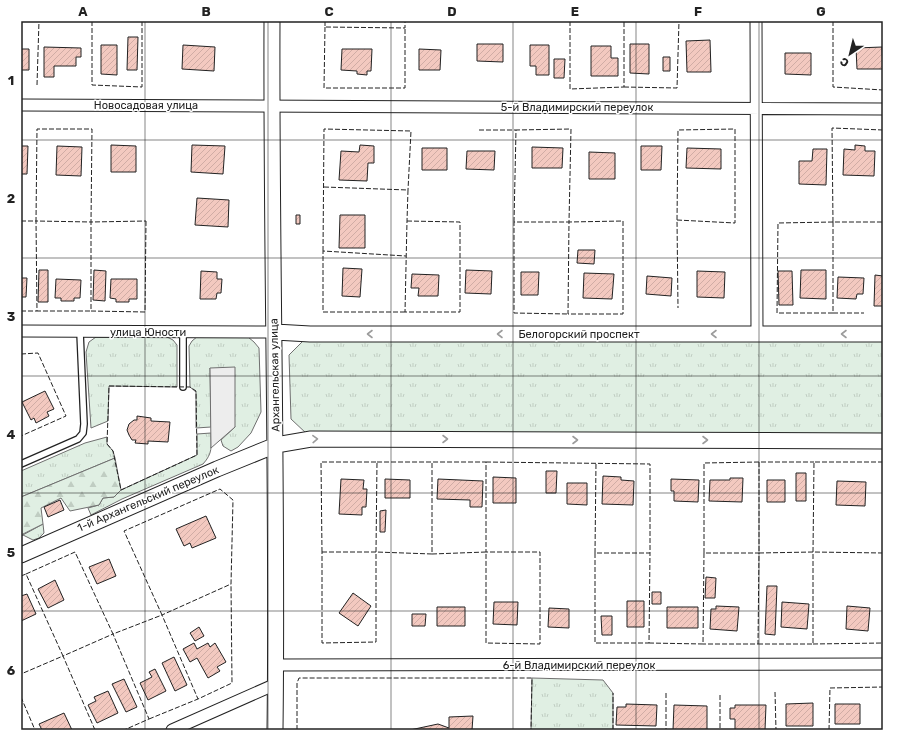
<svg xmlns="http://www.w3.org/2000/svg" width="904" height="751" viewBox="0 0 904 751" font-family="Rubik,sans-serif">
  <defs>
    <pattern id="grass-tufts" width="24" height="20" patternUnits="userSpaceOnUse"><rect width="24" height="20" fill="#e0efe3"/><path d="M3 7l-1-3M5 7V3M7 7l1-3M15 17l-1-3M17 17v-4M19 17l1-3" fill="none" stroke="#c0cdc2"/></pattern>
    <pattern id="forest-firs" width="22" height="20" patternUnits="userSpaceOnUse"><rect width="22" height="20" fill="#e0efe3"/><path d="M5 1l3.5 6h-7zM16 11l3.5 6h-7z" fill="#c0cdc2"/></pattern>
    <pattern id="building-hatch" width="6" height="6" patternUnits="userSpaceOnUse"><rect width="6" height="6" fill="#f3c9c0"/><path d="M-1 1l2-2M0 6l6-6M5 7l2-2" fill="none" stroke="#d0aca5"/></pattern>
  </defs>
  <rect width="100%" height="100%" fill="#fff"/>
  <!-- grass -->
  <path fill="url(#grass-tufts)" stroke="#6f6f6f" d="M198 336 248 337 254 342 259 348 261 412 251 433 238 447 231 451 223 446 221 440 235 427 210 368 211 427 196 428V392L190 387 189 346 192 341Z
    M96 337H167L173 340 177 345V387L109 386 108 421 91 428 86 352 89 342Z
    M305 339 883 341V437L307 434 291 419 289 355Z
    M211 433C211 447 213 453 203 464L122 499 91 515 88 508 99 505 103 498 114 497 121 490 197 455V434Z
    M107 437V444L113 451 115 458 21 497V471L85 443Z
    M43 524 44 533 39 538 33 540 23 535 21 536Z
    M532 678 603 680 613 693V730H531Z"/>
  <!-- forest -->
  <path fill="url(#forest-firs)" stroke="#6f6f6f" d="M115 458 121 490 114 497 103 498 99 505 70 511 61 498 41 508 43 524 21 535V497Z"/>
  <!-- parking -->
  <path fill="#ededed" stroke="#6f6f6f" d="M235 367V427L211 448 210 368Z"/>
  <!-- building -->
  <path fill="url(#building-hatch)" stroke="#222" d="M128 37H138L137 70H127Z
    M710 40 711 72H687L686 41Z
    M477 44H503V62L477 61Z
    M630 44H649V74L630 73Z
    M101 45H117V75L101 74Z
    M183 45 215 47 214 71 182 69Z
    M530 45H549V75H536V66H530Z
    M591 46H611V58H618V76H591Z
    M44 47 81 48V57H76V66H54V77H44Z
    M882 47 883 69H857L856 48Z
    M21 49H29V70H21Z
    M342 49H372L371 71H367V75L357 74V71L341 70Z
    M419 49 441 50 440 70H419Z
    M785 53H811V75L785 74Z
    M663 57H670V71H663Z
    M554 59H565L564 78H554Z
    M111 145 136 146V172H111Z
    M192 145 225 146 223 174 191 172Z
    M360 145 374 146V163H368L367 181 339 180 341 151 359 152Z
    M855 145 865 146V151H875L874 176 843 175 844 149 855 150Z
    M21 146H28L27 174H21Z
    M57 146 82 147 81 176 56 175Z
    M641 146H662L661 170H641Z
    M532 147 563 148 562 168H532Z
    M422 148H447V170H422Z
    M687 148 721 149V169L686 168Z
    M813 149H827L826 185 799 184V161H812Z
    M467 151H495L494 170 466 169Z
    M589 152 615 153V179H589Z
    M197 198 229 200 228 227 195 225Z
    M296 215H300V224H296Z
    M340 215H365V248H339Z
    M578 250H595L594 264 577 263Z
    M343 268 362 269 360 297 342 296Z
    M39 270H48V302H38Z
    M94 270 106 271 105 301 93 300Z
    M466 270 492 271 491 294 465 293Z
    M801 270H826V299L800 298Z
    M201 271 217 272V279H222L221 293H217L216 299H200Z
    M697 271 725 272 724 298 697 297Z
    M778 271H792L793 305H779Z
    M521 272H539L538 295H521Z
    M584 273 614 274 612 299 583 298Z
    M412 274 439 275 438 296H418L419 288H411Z
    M875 275 883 276V306H874Z
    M647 276 672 278 671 296 646 294Z
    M838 277 864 278 863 294H857L856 299 837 298Z
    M21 278H27L26 297H21Z
    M56 279 81 280 80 298H74V301H61V298H55Z
    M111 279H137V299H129V302H116V299L110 298Z
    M45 391 54 409 47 412 49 416 36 423 34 418 31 420 22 402Z
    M137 416 151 418V421L170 422 168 442 148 441V444L135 443 136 440H132L129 435 127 430 129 424 134 420H137Z
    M546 471H557L556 493H546Z
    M796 473H806V501H796Z
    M603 476 621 477V480L634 481 633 505 602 504Z
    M493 477 516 478V503H493Z
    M730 478H743L742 502 709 501 710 480H730Z
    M341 479 364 480 363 489H367L366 507H362V515L339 514Z
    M385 479 410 480V498H385Z
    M438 479 483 481 482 507H470V500L437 499Z
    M671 479 699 480 698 502 674 501V491H671Z
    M767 480H785V502H767Z
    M837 481 866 482 865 506 836 505Z
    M567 483H587V505L567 504Z
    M60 500 64 510 48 517 44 507Z
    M386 510 385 532H380V511Z
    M206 516 216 538 192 548 190 543 184 546 176 529Z
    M109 559 116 576 97 584 89 567Z
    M706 577 716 578 715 598H705Z
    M55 580 64 600 48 608 38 589Z
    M767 586H777L775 635 765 634Z
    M652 592H661V604H652Z
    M353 593 371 606 358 626 339 613Z
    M27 594 36 614 21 621V596Z
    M627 601H644V627H627Z
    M494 602H518L517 625 493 624Z
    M782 602 809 604 807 629 781 627Z
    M716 606 739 607 737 631 710 629 711 609H716Z
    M847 606 870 608 868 631 846 629Z
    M437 607H465V626H437Z
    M667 607H698V628H667Z
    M549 608 569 609V628L548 627Z
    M412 614H426L425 626H412Z
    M601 616H612V635H602Z
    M199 627 204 636 195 641 190 633Z
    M194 643 197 649 208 643 210 647 215 643 226 662 217 667 220 671 208 678 197 658 190 662 183 649Z
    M174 657 187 685 175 691 162 663Z
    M155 669 166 691 148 700 140 683 152 677 149 672Z
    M124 679 137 707 126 712 112 684Z
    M108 691 118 713 97 723 88 705 96 701 94 697Z
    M813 703V726H786V704Z
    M626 704 657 705 656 726 616 725 617 707H626Z
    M835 704H860V724H835Z
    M674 705 707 706V730H673Z
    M735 705H766L765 730H735V719H730V708H735Z
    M64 713 72 730H42L39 724Z
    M473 716 472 730H410L438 724 449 728V717Z"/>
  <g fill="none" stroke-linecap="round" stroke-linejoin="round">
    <defs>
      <path id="lane" d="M183 387V332
        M21 464 78 439 83 433 84 424 80 332"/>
      <path id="street" d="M756 21 757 334
        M21 105 883 109
        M21 331 275 332
        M276 665 883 664
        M172 730 276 684"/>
      <path id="secondary" d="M272 21C271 257 278 494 275 730
        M275 332 310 334H883
        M21 555 217 469 276 445 311 439 883 441"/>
    </defs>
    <!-- lane casing -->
    <use href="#lane" stroke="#222" stroke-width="8"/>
    <!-- street casing -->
    <use href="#street" stroke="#222" stroke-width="13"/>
    <!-- secondary casing -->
    <use href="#secondary" stroke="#222" stroke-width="17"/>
    <!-- lane -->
    <use href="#lane" stroke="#fff" stroke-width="5.5"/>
    <!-- street -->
    <use href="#street" stroke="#fff" stroke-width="11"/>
    <!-- secondary -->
    <use href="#secondary" stroke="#fff" stroke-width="15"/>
    <!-- fence -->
    <path stroke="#222" stroke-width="1" stroke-dasharray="5 2" stroke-linecap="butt" d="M92 21V85L142 87V21
      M325 21V27L405 28V21
      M570 21V89L624 87V21
      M833 21V87L883 90
      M325 27 324 88H405V28
      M37 85 39 21
      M624 87 677 88 679 21
      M479 130H516
      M883 130 832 128 833 222H883
      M324 187 408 190 407 221
      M677 220 735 223V129L678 130 677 220 678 308
      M21 221H36L37 129H92L91 222 36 221 37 311H91
      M146 221 145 312 91 311V222Z
      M407 221 460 222V312H405Z
      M623 221V314H568L569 222Z
      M514 222 516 130 571 129 569 222H514V313L568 314
      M833 222V313H777L778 223Z
      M323 251 324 129 411 131 408 190
      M21 311H37
      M405 312H323V251L406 256
      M833 313H864
      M21 354 38 353 66 416 21 436
      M109 386 190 387 196 391 197 455 121 490 113 451 107 444Z
      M486 462 650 464V553H595L596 462
      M883 462H814L813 552 883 553
      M322 552 321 462H377L376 552 432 554V462H377
      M322 552H376V642L322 643Z
      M595 553V643H649L650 553
      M704 553V463L759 462
      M432 554 486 552V643L540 644V552H486V462H432
      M26 574 75 552 113 634 162 615 124 531 220 489 233 500 231 584 162 615 198 699 232 683 231 584
      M21 576 26 574 63 656 21 674
      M649 643 703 644 704 553H759L758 644H703
      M758 644H813V552L759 553V462H814
      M813 644 883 643
      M775 692 776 730
      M666 693V730
      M720 695V730
      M21 697 35 730
      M149 719 198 699
      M95 730 63 656 113 634 149 719 124 730
      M297 730V683L299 678H532L531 730
      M613 730V693
      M829 730 830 688 883 687"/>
  </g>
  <!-- one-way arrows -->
  <defs><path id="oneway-chevron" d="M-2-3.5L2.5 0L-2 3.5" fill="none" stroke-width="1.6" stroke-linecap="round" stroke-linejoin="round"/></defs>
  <g stroke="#9c9c9c">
    <use href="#oneway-chevron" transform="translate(370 334) rotate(180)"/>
    <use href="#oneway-chevron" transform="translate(500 334) rotate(180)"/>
    <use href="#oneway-chevron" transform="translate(714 334) rotate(180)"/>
    <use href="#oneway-chevron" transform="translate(844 334) rotate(-180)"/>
    <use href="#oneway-chevron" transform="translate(315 439) rotate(-2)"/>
    <use href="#oneway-chevron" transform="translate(445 439)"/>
    <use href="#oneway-chevron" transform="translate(575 440)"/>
    <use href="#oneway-chevron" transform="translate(705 440)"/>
  </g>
  <!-- grid -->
  <path fill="none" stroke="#222" stroke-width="1" stroke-opacity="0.55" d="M145 21V730M268 21V730M391 21V730M513 21V730M636 21V730M759 21V730M21 140H883M21 258H883M21 376H883M21 493H883M21 611H883"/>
  <g text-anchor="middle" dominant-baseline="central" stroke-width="3" stroke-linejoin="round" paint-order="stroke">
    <!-- street labels -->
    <g font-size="11" fill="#222" stroke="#fff">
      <text x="146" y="105">Новосадовая улица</text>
      <text x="577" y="107">5-й Владимирский переулок</text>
      <text x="148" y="332">улица Юности</text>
      <text x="579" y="334">Белогорский проспект</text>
      <text transform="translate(275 375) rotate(-91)">Архангельская улица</text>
      <text transform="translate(148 499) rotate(-23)">1-й Архангельский переулок</text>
      <text x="579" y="665">6-й Владимирский переулок</text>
    </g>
  </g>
  <!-- border -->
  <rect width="904" height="751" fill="none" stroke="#ffffff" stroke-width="44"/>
  <!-- north arrow -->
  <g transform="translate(850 54) rotate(215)" stroke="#ffffff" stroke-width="3" paint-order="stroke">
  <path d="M0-3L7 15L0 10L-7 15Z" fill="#222222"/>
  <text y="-6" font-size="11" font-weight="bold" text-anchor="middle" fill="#222222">С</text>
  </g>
  <rect x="22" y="22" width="860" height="707" fill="none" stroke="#222" stroke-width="1.5"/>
  <g font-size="13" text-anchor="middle" font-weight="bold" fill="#222">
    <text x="83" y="16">A</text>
    <text x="206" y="16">B</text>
    <text x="329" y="16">C</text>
    <text x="452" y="16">D</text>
    <text x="575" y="16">E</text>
    <text x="698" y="16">F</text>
    <text x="821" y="16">G</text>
    <text x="11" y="85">1</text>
    <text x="11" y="203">2</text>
    <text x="11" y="321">3</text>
    <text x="11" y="439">4</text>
    <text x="11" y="557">5</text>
    <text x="11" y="675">6</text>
  </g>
</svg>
